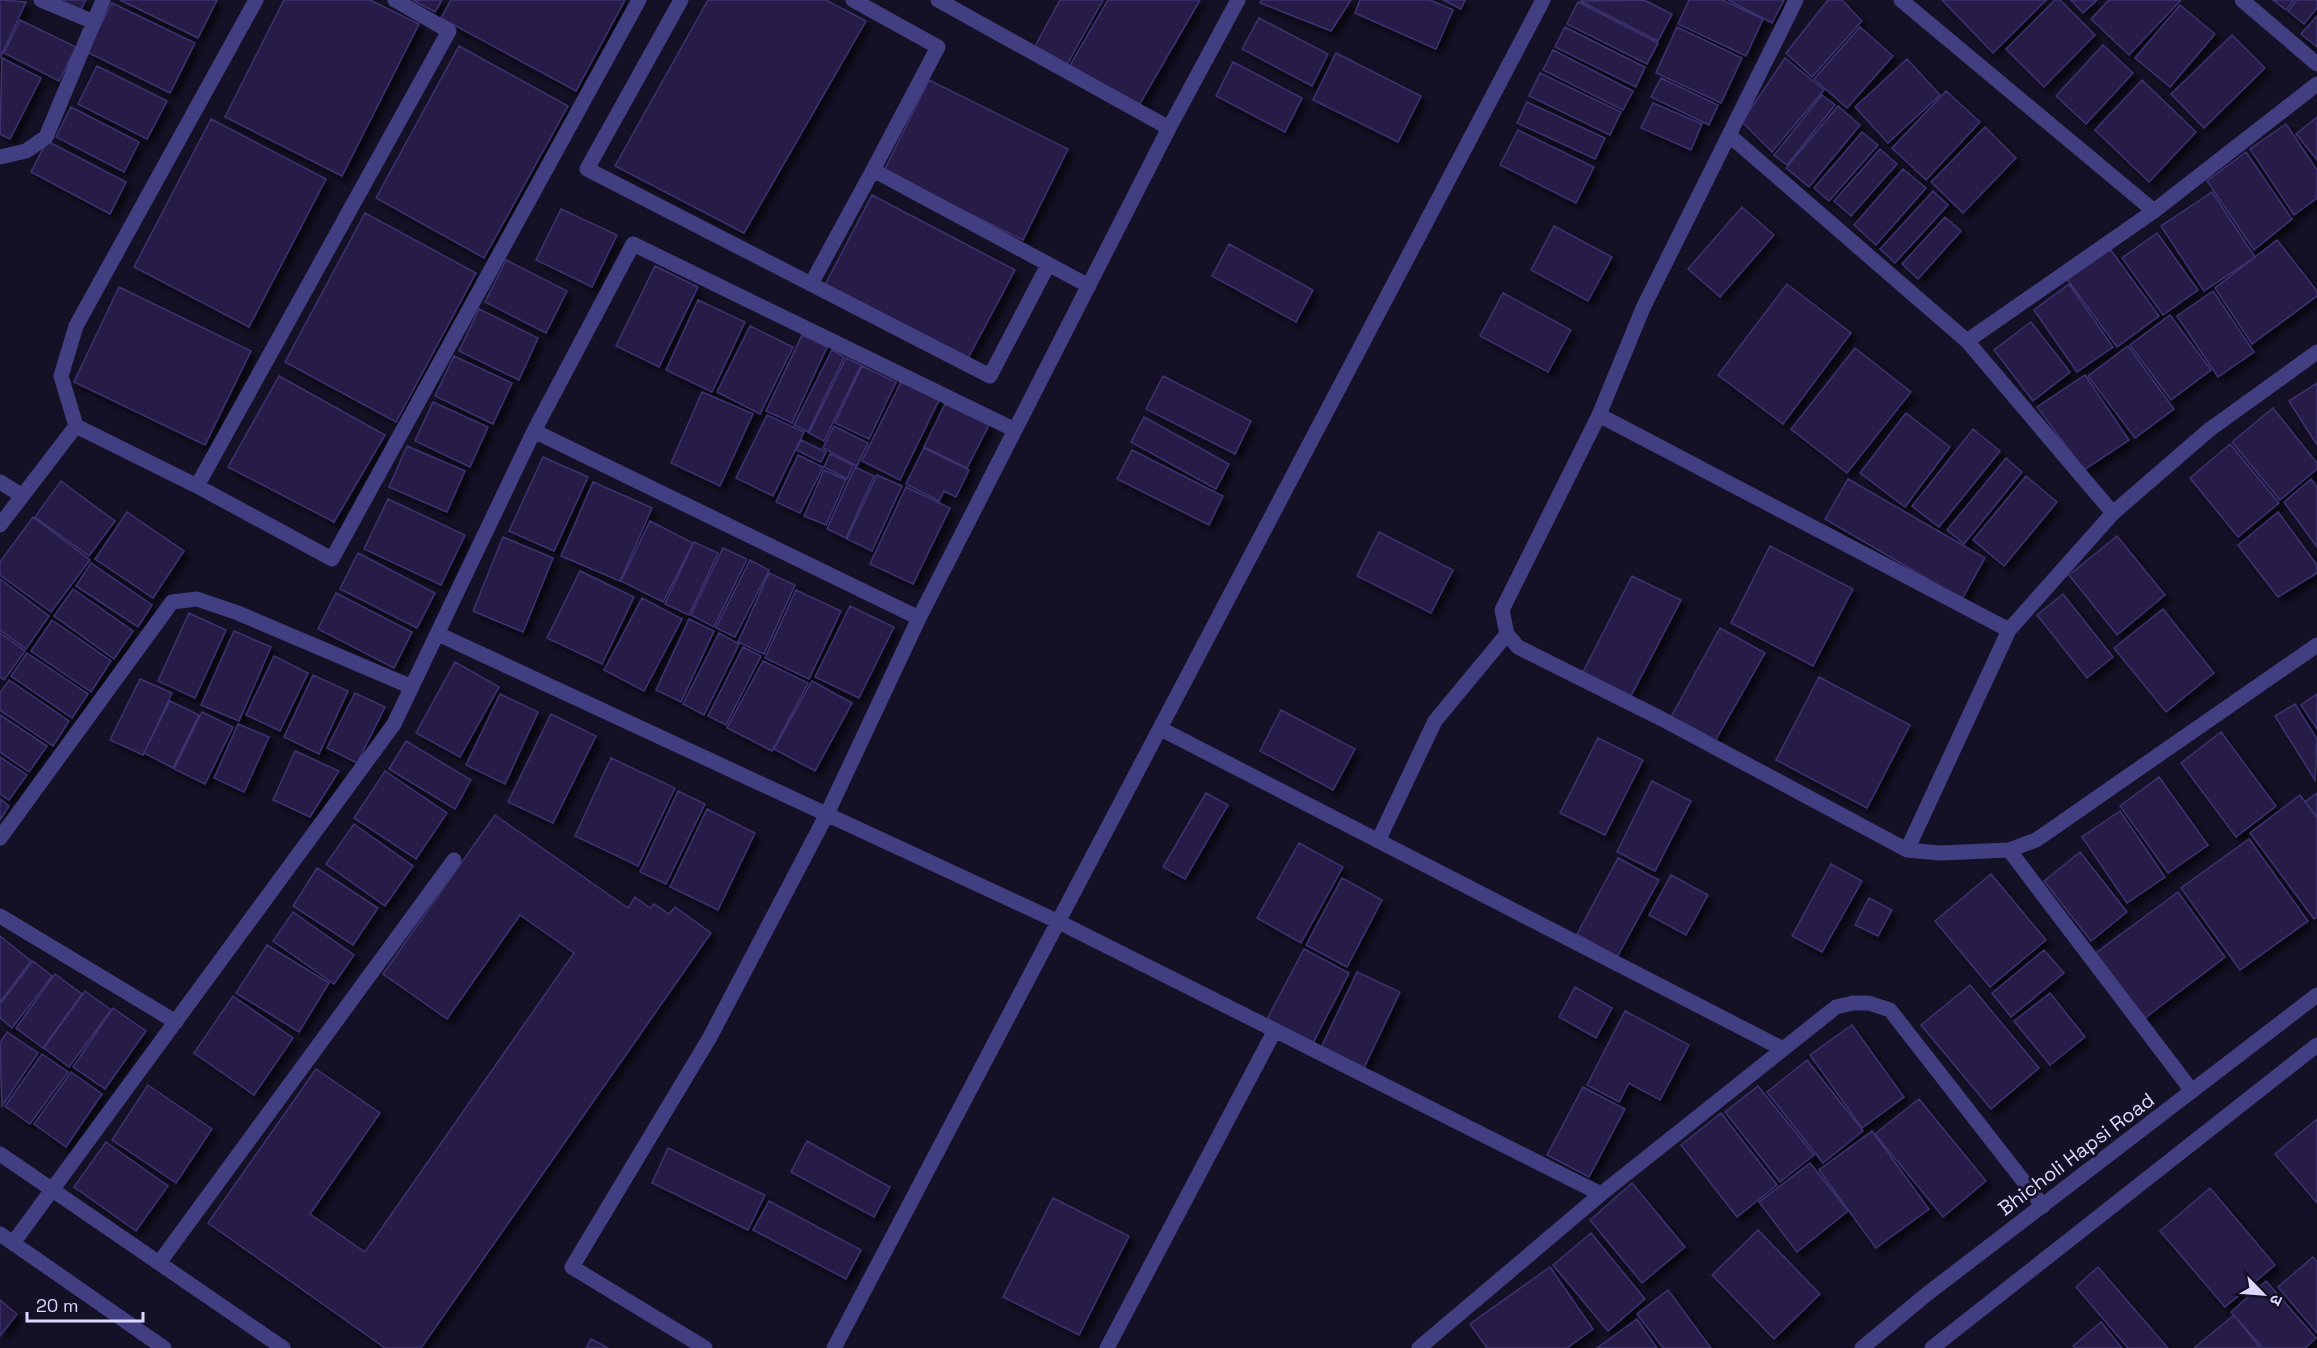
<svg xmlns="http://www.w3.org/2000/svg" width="2317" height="1348" viewBox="0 0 2317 1348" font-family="'Space Grotesk','Noto Sans Devanagari',sans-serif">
  <defs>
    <filter id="shadow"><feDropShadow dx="5.5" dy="5.5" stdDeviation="3" flood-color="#0009"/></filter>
  </defs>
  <rect width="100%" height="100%" fill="#141126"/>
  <!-- building -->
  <path fill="#261e46" stroke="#3d3270" stroke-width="1.5" filter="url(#shadow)" d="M0 0 26 2 0 58Z
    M57 0H86L80 11Z
    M120 0H217L198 38Z
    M284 0H370L419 24 342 176 225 117Z
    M413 0H442L435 12Z
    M451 0H625L576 91 441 18Z
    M708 0H826L866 21 744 233 615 166Z
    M1060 0H1103L1065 68 1033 50Z
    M1108 0H1200L1138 107 1069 67Z
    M1262 0H1351L1331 31 1260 3Z
    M1360 0H1430L1453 10 1436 49 1355 13Z
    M1443 0H1465L1461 9Z
    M1644 0 1672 14 1658 41 1580 1Z
    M1689 0H1722L1763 19 1746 56 1678 24Z
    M1728 0H1784L1772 23Z
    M1828 0H1842L1862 21 1812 77 1786 53Z
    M1942 0H2046L1993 53Z
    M2055 0H2060L2095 35 2044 87 2006 49Z
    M2071 0H2097L2083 13Z
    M2109 0H2181L2129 55 2091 19Z
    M2273 0H2294L2286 10Z
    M2297 0H2317V8L2304 24 2288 11Z
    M1578 2 1658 43 1647 64 1567 24Z
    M112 3 195 43 170 93 87 52Z
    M2180 5 2215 34 2170 87 2135 58Z
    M2317 16V47L2301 34Z
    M1259 18 1328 54 1312 86 1242 49Z
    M20 20 76 47 59 81 4 53Z
    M1565 27 1645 67 1636 87 1555 47Z
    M1677 27 1742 58 1721 103 1656 73Z
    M1860 27 1893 56 1847 108 1814 79Z
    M2232 35 2265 68 2204 128 2171 94Z
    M2103 45 2133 73 2086 124 2056 96Z
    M459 46 568 106 484 258 376 198Z
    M1553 50 1633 91 1623 110 1543 70Z
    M1336 53 1421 96 1398 142 1313 100Z
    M2 58 41 78 10 139 0 134Z
    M1785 58 1824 90 1772 152 1742 122Z
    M1907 59 1940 95 1888 143 1855 107Z
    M1233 62 1302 98 1285 132 1216 96Z
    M97 66 167 101 147 139 78 104Z
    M1540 73 1621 112 1610 135 1529 96Z
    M1661 78 1718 105 1709 125 1651 97Z
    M929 80 1068 149 1023 240 884 171Z
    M2142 80 2196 132 2149 182 2095 130Z
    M1946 91 1980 122 1926 180 1892 148Z
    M1822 95 1835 105 1787 165 1774 155Z
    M1527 102 1605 138 1595 159 1517 123Z
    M1653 103 1702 124 1691 150 1641 128Z
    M1838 106 1860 125 1809 187 1786 168Z
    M71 107 139 142 124 172 56 137Z
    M2317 117V160L2296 134Z
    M211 119 326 179 249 327 134 267Z
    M2286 124 2317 170V198L2294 215 2250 149Z
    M1985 127 2016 158 1963 213 1931 182Z
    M1518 130 1594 167 1576 203 1500 165Z
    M1862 132 1878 145 1829 201 1814 188Z
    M47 141 126 182 110 214 31 172Z
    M1880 149 1897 164 1851 216 1834 201Z
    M2246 152 2292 219 2254 250 2207 181Z
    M1903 169 1926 188 1876 245 1854 225Z
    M1933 191 1948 205 1895 263 1880 249Z
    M2212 192 2255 257 2204 291 2161 226Z
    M872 195 1015 270 967 360 825 285Z
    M1742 207 1774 235 1720 297 1688 269Z
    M561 209 617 235 592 287 536 260Z
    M365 213 476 273 396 422 285 362Z
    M1945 217 1961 231 1918 279 1902 264Z
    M1554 226 1612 257 1588 301 1531 270Z
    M2157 233 2198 290 2163 315 2122 258Z
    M2277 240 2317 291V296L2252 344 2215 288Z
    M1229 244 1313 290 1296 322 1212 276Z
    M2110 249 2159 316 2117 347 2067 279Z
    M506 260 567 291 546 333 485 302Z
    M655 266 698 287 659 367 616 346Z
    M1787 284 1851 333 1783 424 1718 375Z
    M2069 284 2113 347 2077 372 2034 310Z
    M119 287 251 351 205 445 74 382Z
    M2213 291 2254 352 2218 377 2177 316Z
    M1503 293 1571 330 1548 372 1480 336Z
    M698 300 745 322 712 392 666 370Z
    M479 309 538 338 519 380 459 351Z
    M2170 315 2211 370 2171 400 2130 345Z
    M2031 322 2070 372 2033 401 1994 350Z
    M750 326 793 347 760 414 717 392Z
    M802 335 827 347 792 423 766 411Z
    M2128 346 2174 409 2135 438 2088 376Z
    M1855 348 1911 392 1847 473 1791 429Z
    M832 350 844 357 808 432 794 425Z
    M454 356 512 383 493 424 435 396Z
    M846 358 861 365 824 441 809 433Z
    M862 366 896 382 869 439 835 423Z
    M2085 375 2129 440 2084 470 2037 407Z
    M279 376 385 435 334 522 228 467Z
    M1163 376 1251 421 1235 454 1146 409Z
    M902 380 940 398 900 480 862 461Z
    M2317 383V445L2289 401Z
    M702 392 753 414 720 486 671 463Z
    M433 402 488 427 470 467 415 441Z
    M945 404 989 425 967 468 924 447Z
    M2273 408 2317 463V469L2280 500 2232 442Z
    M1906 413 1950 447 1905 507 1860 473Z
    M767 415 804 432 773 496 736 478Z
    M1144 417 1229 464 1216 489 1131 442Z
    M834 426 868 443 857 466 823 448Z
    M1973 429 2000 451 1939 527 1912 506Z
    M801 440 826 452 821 462 796 450Z
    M2230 444 2279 503 2238 537 2190 478Z
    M407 446 465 471 447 512 389 487Z
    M924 448 969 470 956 497 944 491 939 501 906 484Z
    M1132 450 1223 496 1209 525 1117 479Z
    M830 454 853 465 847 479 824 467Z
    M798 455 823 467 800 513 776 502Z
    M543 457 588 477 554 551 509 531Z
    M2006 458 2022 472 1964 544 1947 530Z
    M855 467 874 476 846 538 827 529Z
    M824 470 846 480 826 525 804 516Z
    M877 475 902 486 872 551 847 539Z
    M2026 476 2057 502 2004 566 1973 540Z
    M1848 479 1985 558 1962 599 1825 519Z
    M2311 479 2317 487V547L2284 502Z
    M61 481 115 521 89 556 35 517Z
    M593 482 652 508 620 581 561 556Z
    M906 487 950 508 913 584 870 564Z
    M388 499 465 535 441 585 364 549Z
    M127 512 184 551 153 598 95 559Z
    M2278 512 2317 565V573L2278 597 2238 545Z
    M33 517 90 560 51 612 0 575V562Z
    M650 521 693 543 663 602 621 581Z
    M1379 532 1453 570 1431 613 1357 576Z
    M2117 536 2165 595 2117 635 2069 575Z
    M503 537 553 558 523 632 473 611Z
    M694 542 718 553 689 615 665 604Z
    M1770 546 1853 589 1813 666 1731 623Z
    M723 548 747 559 714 627 691 615Z
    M358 553 435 593 417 628 340 589Z
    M750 560 769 570 735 637 716 628Z
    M91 563 152 605 138 627 76 586Z
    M580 571 634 597 602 664 547 638Z
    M769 573 795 585 764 654 738 642Z
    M1632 576 1681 600 1631 696 1583 672Z
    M0 579 49 616 26 649 0 630Z
    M73 589 133 631 114 659 54 616Z
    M796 590 841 611 809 679 765 658Z
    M336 593 412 632 394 668 318 629Z
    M2063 594 2113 657 2087 678 2037 615Z
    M642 598 682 619 644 691 604 670Z
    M850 606 894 627 859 698 815 677Z
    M2163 609 2214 673 2166 712 2114 648Z
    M189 613 226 630 195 698 158 681Z
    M689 619 714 631 681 702 656 690Z
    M52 620 111 661 91 692 31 651Z
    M1720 628 1765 653 1715 741 1671 717Z
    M234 631 271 647 239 721 201 705Z
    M0 633 25 651 4 680 0 677Z
    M719 633 739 644 704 715 683 704Z
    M743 647 761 656 726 725 708 716Z
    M27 653 88 694 72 718 11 676Z
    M274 656 308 673 280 731 246 715Z
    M763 661 808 683 772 751 727 728Z
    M455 662 499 687 460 757 416 733Z
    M313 675 348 691 319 754 284 737Z
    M1819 677 1910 725 1867 808 1776 760Z
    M140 679 172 693 143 755 110 740Z
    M9 680 69 721 53 746 0 710V693Z
    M812 681 852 703 815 771 774 749Z
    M355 693 385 707 357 763 327 748Z
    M500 694 538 712 505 784 466 765Z
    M2317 694V729L2301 705Z
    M170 701 199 715 173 768 144 753Z
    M2295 704 2317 739 2315 780 2275 716Z
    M1281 710 1355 749 1333 790 1260 751Z
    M202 712 233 727 205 784 174 769Z
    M551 714 596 736 553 823 508 802Z
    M0 715 47 746 29 772 0 752Z
    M238 724 269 737 244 792 214 778Z
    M2221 732 2276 806 2236 837 2181 763Z
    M1598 738 1643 760 1605 835 1560 813Z
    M406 741 471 780 455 809 389 769Z
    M295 751 339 771 310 817 273 800Z
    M0 757 27 775 9 800 0 794Z
    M611 758 675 788 638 866 575 836Z
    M385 771 447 813 416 859 354 818Z
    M2159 777 2208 845 2168 873 2120 806Z
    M1652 781 1691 801 1655 871 1617 852Z
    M678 791 705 804 666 884 640 872Z
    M1206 793 1228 805 1185 879 1163 867Z
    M2317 793V817L2305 802Z
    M2300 795 2317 818V917L2314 919 2250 833Z
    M0 799 9 806 0 820Z
    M707 809 755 833 718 910 670 887Z
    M2120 811 2165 877 2127 903 2082 837Z
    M495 815 628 908 635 897 650 908 654 904 669 914 675 907 711 933 421 1348H385L208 1223 316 1069 380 1113 310 1214 365 1252 574 953 520 915 447 1019 383 974Z
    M354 824 413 866 385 906 326 864Z
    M2249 839 2308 921 2240 970 2181 888Z
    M1299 843 1343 867 1301 943 1257 918Z
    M2080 852 2127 912 2091 941 2044 881Z
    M1618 858 1659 880 1617 957 1577 934Z
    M1831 864 1862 881 1822 952 1792 936Z
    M317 868 378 908 353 945 293 906Z
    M1991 874 2046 940 1990 987 1935 921Z
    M1671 875 1708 895 1686 935 1649 915Z
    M1342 878 1382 900 1347 967 1306 945Z
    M2178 892 2225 957 2141 1021 2093 955Z
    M1869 898 1892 910 1878 936 1855 925Z
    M293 912 354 955 334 984 273 941Z
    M0 936 31 961 0 1002Z
    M267 945 329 983 299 1032 236 993Z
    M1304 949 1349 973 1312 1045 1266 1021Z
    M2044 950 2064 973 2011 1017 1992 993Z
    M33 961 52 976 12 1028 0 1018V1004Z
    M1357 972 1400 992 1362 1072 1319 1052Z
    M55 974 82 994 43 1048 16 1028Z
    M1970 985 2039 1068 1991 1109 1921 1025Z
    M1575 987 1612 1008 1596 1038 1559 1017Z
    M85 991 111 1010 69 1067 44 1048Z
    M2050 993 2085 1037 2050 1065 2014 1021Z
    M233 996 293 1038 254 1095 194 1053Z
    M113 1008 146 1031 105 1089 73 1067Z
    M1625 1011 1689 1045 1660 1100 1629 1083 1619 1102 1587 1085Z
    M1852 1025 1904 1097 1862 1128 1810 1055Z
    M7 1032 38 1053 2 1106 0 1043Z
    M42 1054 68 1072 30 1124 5 1106Z
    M1807 1060 1863 1131 1823 1163 1767 1092Z
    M71 1072 102 1094 66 1147 34 1124Z
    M148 1085 212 1129 176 1183 112 1140Z
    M1758 1086 1814 1155 1780 1182 1725 1112Z
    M1583 1087 1625 1109 1589 1177 1547 1155Z
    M1919 1099 1986 1181 1943 1217 1875 1134Z
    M1721 1113 1777 1185 1737 1217 1681 1145Z
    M2317 1119V1203L2275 1154Z
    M1872 1131 1929 1209 1876 1248 1819 1170Z
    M807 1141 890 1187 874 1217 791 1172Z
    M106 1142 168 1186 136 1231 74 1187Z
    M668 1148 765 1195 748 1230 652 1183Z
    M1810 1163 1848 1211 1797 1252 1759 1202Z
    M1632 1183 1685 1247 1642 1283 1590 1220Z
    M2210 1188 2275 1265 2225 1307 2160 1231Z
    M1053 1198 1129 1236 1079 1335 1003 1297Z
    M769 1201 861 1250 846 1279 753 1230Z
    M1758 1230 1820 1294 1774 1339 1712 1275Z
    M1591 1233 1645 1299 1608 1331 1553 1265Z
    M2313 1257 2317 1262V1333L2278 1287Z
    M1550 1267 1593 1329 1567 1348H1487L1470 1324Z
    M2098 1267 2168 1348H2128L2076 1287Z
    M2266 1281 2316 1338 2305 1348H2263L2231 1312Z
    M1668 1290 1711 1348H1663L1637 1314Z
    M0 1300 17 1314 0 1336Z
    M2234 1315 2260 1348H2194Z
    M1637 1319 1657 1348H1597Z
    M2101 1322 2122 1348H2075L2073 1346Z
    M591 1339 608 1348H586Z"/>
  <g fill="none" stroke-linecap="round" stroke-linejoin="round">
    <!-- minor -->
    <path stroke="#413f82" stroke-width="15" d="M41 0 94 22
      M681 0 587 169 990 376 1048 265
      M853 0 938 47 873 170 1089 286
      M938 0 1169 128
      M1796 0 1729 135 1967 341 2113 513
      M1901 0 2154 211 1967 341
      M2242 0 2317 64
      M1729 135 1643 308 1599 415 1502 610 1507 634 1518 647 1662 719 1907 850
      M0 157 26 151 46 137 103 0
      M2154 211 2317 84
      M811 284 873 170
      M2317 352 2209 430 2113 513 2009 630 1907 850 1940 853 2009 850 2036 840 2317 645
      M1599 415 2009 630
      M76 426 61 376 76 326 256 0
      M1015 430 1169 128 1238 0
      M0 482 21 495
      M197 486 449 31 395 0
      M0 525 76 426 197 486 332 559 639 0
      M438 634 1059 922 1601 1194
      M1161 729 1783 1049
      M0 838 172 602 197 599 238 613 412 687
      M1378 841 1435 721 1507 634
      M2009 850 2192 1091
      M0 916 176 1022
      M0 1154 283 1348
      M0 1234 164 1348
      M13 1243 394 724 534 431 919 618 1015 430 633 244 534 431
      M159 1263 454 860
      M705 1348 572 1267 710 1037 827 814 919 618
      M834 1348 1543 0
      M1107 1348 1275 1030
      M1419 1348 1601 1194 1836 1007 1853 1003H1869L1890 1010 2043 1206"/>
    <!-- tertiary -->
    <path stroke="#413f82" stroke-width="15" d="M1862 1348 1927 1294 2317 995
      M1932 1348 2317 1045"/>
  </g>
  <g text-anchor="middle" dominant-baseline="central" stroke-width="6" stroke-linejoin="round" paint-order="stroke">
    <!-- street labels -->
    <g font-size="20" fill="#dcd8fd" stroke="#141126">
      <text transform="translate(2076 1154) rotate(-37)">Bhicholi Hapsi Road</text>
    </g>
  </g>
  <!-- north arrow -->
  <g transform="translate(2263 1294) rotate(115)" stroke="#141126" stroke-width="4.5" paint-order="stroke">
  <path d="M0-4.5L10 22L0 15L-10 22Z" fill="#dcd8fd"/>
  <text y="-9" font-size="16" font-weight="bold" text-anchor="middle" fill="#dcd8fd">उ</text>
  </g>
  <!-- scale -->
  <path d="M27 1312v9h116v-9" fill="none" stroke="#dcd8fd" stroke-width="3"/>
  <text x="36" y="1312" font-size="18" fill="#dcd8fd" stroke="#141126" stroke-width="4.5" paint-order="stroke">20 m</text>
</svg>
